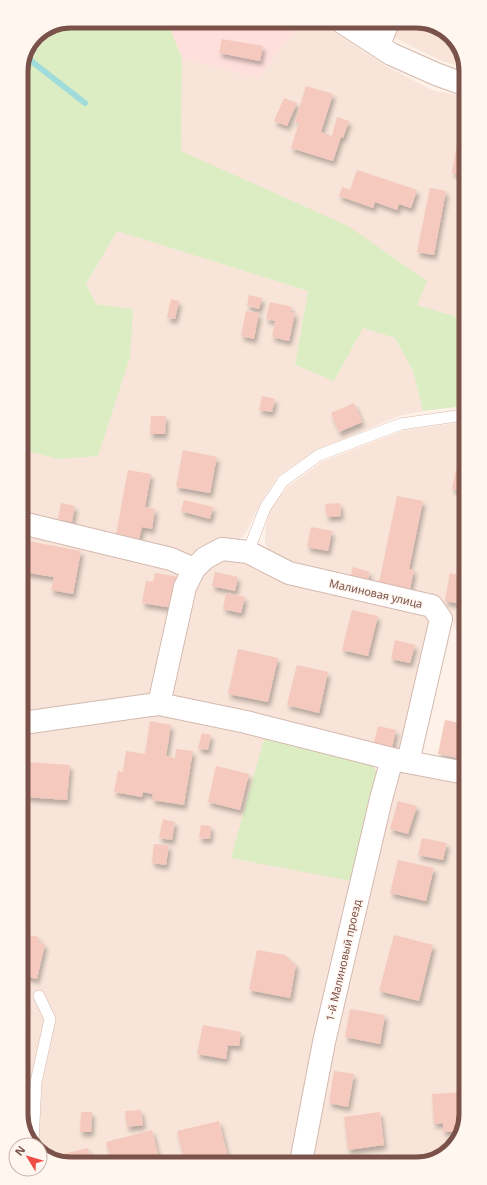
<svg xmlns="http://www.w3.org/2000/svg" width="487" height="1185" viewBox="0 0 487 1185" font-family="'Noto Sans',sans-serif">
  <defs>
    <filter id="shadow"><feDropShadow dx="2.5" dy="4.5" stdDeviation="2" flood-color="#0004"/></filter>
  </defs>
  <rect width="100%" height="100%" fill="#fef1e8"/>
  <!-- residential -->
  <path fill="#f8e4d8" d="M302 21H317L384 65 432 90 464 97V319L417 305 181 151 182 58 258 78Z
    M393 21H419L447 31 463 55V67L442 61 395 38Z
    M117 231 308 291 295 365 334 381 363 328 395 338 413 371 423 411 399 416 315 451 277 477 260 504 245 534 235 543 201 554 149 698 23 716 22 440 28 451 133 309 96 304 86 284Z
    M464 422 465 631 456 629 450 611 446 606 291 567 270 554 265 542 266 526 270 509 289 486 322 462 402 431Z
    M227 555 428 611 431 618 399 751 171 699 191 589 202 571Z
    M146 710 265 735 356 882 295 1162 68 1164 40 1154V1145H34L24 1130 23 1085 31 1001 23 998V730Z
    M407 770 465 781 466 1114 456 1144 432 1161 304 1162 394 779 400 772Z"/>
  <!-- commercial -->
  <path fill="#ffdfdb" d="M167 21H302L258 78 182 58Z"/>
  <!-- industrial -->
  <path fill="#eee5e1" d="M23 998 31 1001 23 1085Z"/>
  <!-- green -->
  <path fill="#dcedc4" d="M71 21H167L182 58 181 151 348 226 427 281 417 305 464 319V406L423 411 413 371 395 338 363 328 334 381 295 365 308 291 117 231 86 284 96 304 133 309 130 357 98 456 58 459 28 451 22 440 21 68 36 36Z
    M265 735 366 760 375 768 378 779 356 882 231 858Z"/>
  <g fill="none" stroke-linecap="round" stroke-linejoin="round">
    <!-- stream -->
    <path stroke="#9fdcda" stroke-width="6" d="M26 57 85 103"/>
  </g>
  <!-- building -->
  <path fill="#f5c9bd" filter="url(#shadow)" d="M222 39 263 46 260 61 219 53Z
    M306 86 333 94 321 132 332 136 337 117 349 121 343 138 341 137 333 161 291 148 299 123 295 122Z
    M284 98 297 103 287 126 274 121Z
    M459 133 464 134V175L452 173Z
    M357 170 417 190 411 208 399 204 397 210 375 202 373 208 339 196 342 187 350 190Z
    M430 188 446 191 434 255 417 252Z
    M249 295 262 298 259 309 247 306Z
    M171 299 179 301 175 319 167 318Z
    M270 302 292 307 290 312 295 313 289 341 272 337 275 321 266 319Z
    M246 311 259 313 254 339 241 336Z
    M262 396 275 399 272 412 259 410Z
    M354 403 362 422 339 432 331 413Z
    M151 416H166L165 434H150Z
    M183 450 217 457 210 493 176 487Z
    M128 470 151 474 145 507 155 509 152 529 142 527 139 539 116 535Z
    M456 470 464 471 462 491 452 489Z
    M397 496 423 501 409 569 414 570 409 594 378 588Z
    M184 500 213 507 210 519 181 511Z
    M61 503 75 506 72 522 58 519Z
    M340 503 341 516 327 517 325 504Z
    M311 527 332 531 328 551 307 547Z
    M22 540 81 551 73 594 51 590 54 577 22 572Z
    M353 567 370 572 367 583 350 578Z
    M215 572 238 577 235 591 212 586Z
    M155 573 179 577 173 608 142 603 146 581 153 582Z
    M450 573 465 576V605L445 601Z
    M226 593 245 597 241 613 223 609Z
    M352 610 378 616 368 656 342 650Z
    M463 612H465V628L460 627Z
    M395 640 415 645 410 663 391 659Z
    M238 649 278 658 268 702 228 694Z
    M297 665 328 672 319 713 287 705Z
    M445 720 465 724V759L438 754Z
    M150 721 171 725 166 756 175 758 176 749 193 751 184 805 152 800 153 794 143 792 142 797 114 792 118 771 123 772 126 751 145 754Z
    M378 726 396 730 392 748 374 743Z
    M202 733 211 735 208 750 198 748Z
    M27 762 70 765 67 800 25 797Z
    M216 766 249 774 240 810 208 802Z
    M398 801 417 806 408 834 390 829Z
    M163 819 175 822 172 840 159 838Z
    M201 825 211 826 210 839 199 838Z
    M422 838 447 843 443 860 418 855Z
    M154 844 169 845 166 865 152 863Z
    M398 860 434 868 426 901 390 893Z
    M23 934 39 937 38 942 45 944 37 979 23 976 24 968H23Z
    M394 935 433 945 419 1001 379 991Z
    M257 950 285 955 296 965 290 998 249 990Z
    M23 1003 26 1004 24 1022H23Z
    M350 1009 385 1015 380 1044 345 1037Z
    M203 1025 241 1032 239 1046 228 1045 226 1059 197 1054Z
    M23 1065H26L25 1081H23Z
    M334 1071 354 1074 348 1107 329 1103Z
    M466 1092V1114L460 1131 443 1132V1123L434 1124 432 1094Z
    M141 1110 143 1125 127 1127 125 1111Z
    M81 1112H92L91 1132H80Z
    M380 1112 384 1145 348 1150 344 1117Z
    M219 1121 229 1162 185 1163 177 1131Z
    M152 1130 160 1163 112 1164 106 1142Z
    M88 1148 92 1164H68L51 1157Z"/>
  <g fill="none" stroke-linecap="round" stroke-linejoin="round">
    <defs>
      <path id="lane" d="M248 552 265 508 283 481 319 455 401 424 464 415
        M33 1143 36 1082 50 1019 39 996"/>
      <path id="street" d="M340 21 391 54 436 74 463 84
        M379 45 386 27 385 21
        M22 523 171 559 194 569
        M159 704 185 587 194 569 205 558 222 549 248 552 289 573 432 606 441 619 408 762
        M23 723 143 706 159 704 246 722 392 759 465 773
        M301 1162 324 1042 381 799 392 759"/>
    </defs>
    <!-- lane casing -->
    <use href="#lane" stroke="#d4b9af" stroke-width="12"/>
    <!-- street casing -->
    <use href="#street" stroke="#d4b9af" stroke-width="24"/>
    <!-- lane -->
    <use href="#lane" stroke="#fff" stroke-width="11"/>
    <!-- street -->
    <use href="#street" stroke="#fff" stroke-width="22"/>
  </g>
  <g text-anchor="middle" dominant-baseline="central" stroke-width="3" stroke-linejoin="round" paint-order="stroke">
    <!-- street labels -->
    <g font-size="11" fill="#7a5249" stroke="#fff6f0">
      <text transform="translate(376 593) rotate(13)">Малиновая улица</text>
      <text transform="translate(343 960) rotate(-77)">1-й Малиновый проезд</text>
    </g>
  </g>
  <!-- crop -->
  <path d="M0 0H487V1185H0ZM71 28H416A43 43 0 0 1 459 71V1114A43 43 0 0 1 416 1157H71A43 43 0 0 1 28 1114V71A43 43 0 0 1 71 28Z" fill="#fff6f0" fill-rule="evenodd"/>
  <path fill="none" stroke="#7a5249" stroke-width="5" d="M71 28H416A43 43 0 0 1 459 71V1114A43 43 0 0 1 416 1157H71A43 43 0 0 1 28 1114V71A43 43 0 0 1 71 28Z"/>
  <!-- north arrow -->
  <g transform="translate(28 1157) rotate(308)"><circle r="19" fill="#fff6f0" stroke="#cab4ad"/>
  <path d="M0-3L7 15L0 10L-7 15Z" fill="#ef4c45"/>
  <text y="-6" font-size="11" font-weight="bold" text-anchor="middle" fill="#7a5249">N</text>
  </g>
</svg>
